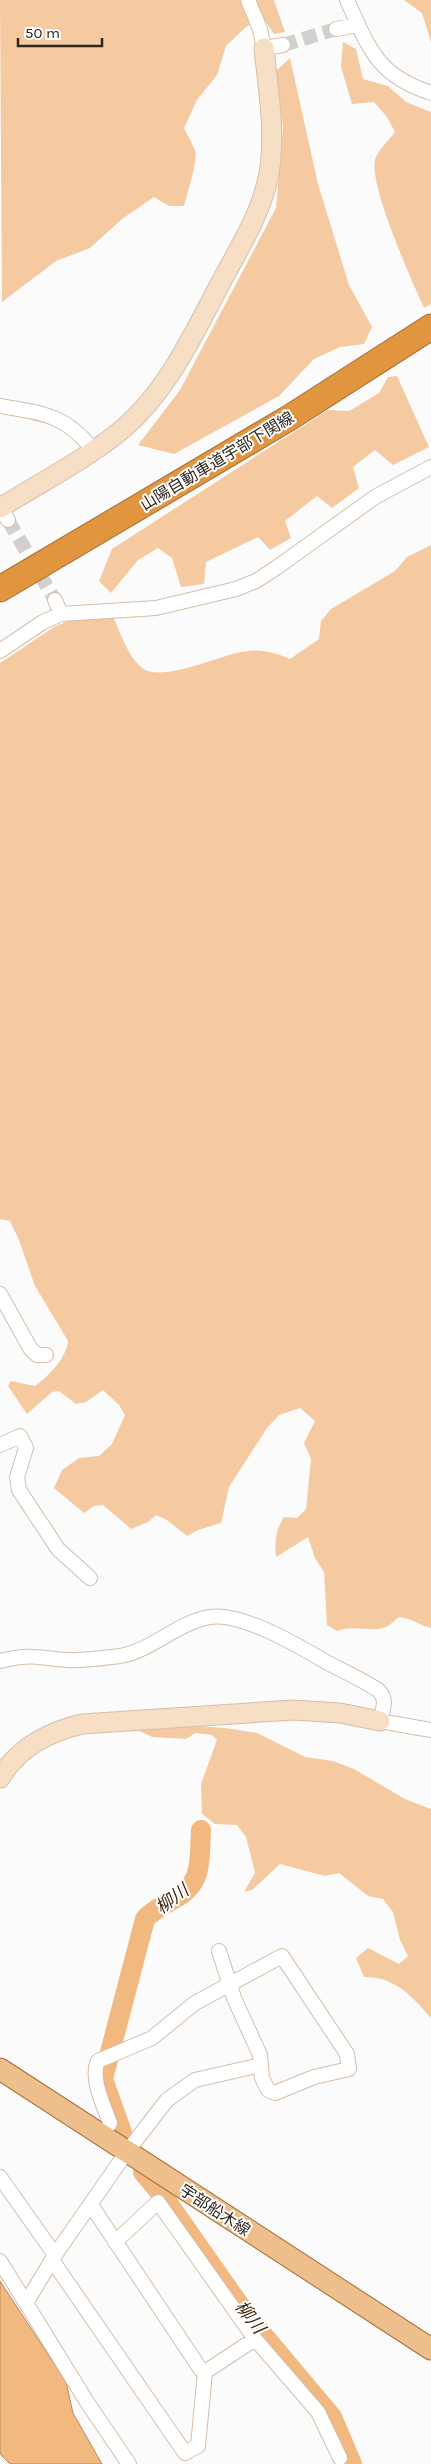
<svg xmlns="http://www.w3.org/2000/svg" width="431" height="2464" viewBox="0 0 431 2464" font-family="Karla,'Noto Sans JP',sans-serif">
  <rect width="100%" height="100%" fill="#fbfbfb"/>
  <!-- green -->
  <path fill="#f5caa1" d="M0 0H274L285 32 274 34 263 18 246 27 226 46 217 75 197 100 184 128 196 152 194 169 184 206H169L154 197 122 219 90 248 56 261 2 302Z
    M404 0H431V42L422 13Z
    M343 42 356 49 363 79 388 86 406 102 431 112V304L424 308C412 281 369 186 375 160 377 151 389 140 395 132L387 117 374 102 352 104 341 67Z
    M290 58 318 184 349 285 372 327 364 344 340 347 314 359 279 396 174 454 138 445 180 390 276 208 283 128 276 71Z
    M397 376 429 447 393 465 375 450 353 467 359 488 332 508 317 496 285 521 291 538 270 550 258 537 206 562 204 584 181 587 172 558 158 548 138 560 111 593 99 581 112 549 328 410 349 411 379 393 388 377Z
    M431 545V1628C419 1625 411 1618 399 1617 395 1620 390 1625 386 1627 369 1633 353 1624 337 1631L327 1625 324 1572 315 1558 308 1537 276 1557C274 1543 276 1529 284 1517L297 1518 306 1509 311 1459 304 1443 315 1421 300 1408 279 1415 267 1428 229 1487 221 1523 198 1530 187 1536 167 1520 156 1515 148 1522 131 1529 103 1505 94 1506 84 1513 54 1488 62 1470 79 1458 99 1456 112 1444 125 1415 119 1405 103 1390 86 1402 76 1404 59 1391 52 1392 27 1414 8 1386 11 1381 35 1386C48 1377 67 1357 68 1341L35 1286 19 1240 10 1221 0 1219V663L54 627 80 616 113 617C121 633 127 655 141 667 159 684 219 656 241 652 259 648 274 652 290 659L319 639 321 621 331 609 395 571 407 557Z
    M181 1725 225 1728 257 1733 305 1757 333 1761 354 1769 405 1799 431 1809V2018C413 1997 394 1976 364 1977L356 1958 368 1948 399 1964 408 1956 400 1940 393 1912 383 1899 368 1896 339 1873 325 1876 280 1864 252 1890 244 1892 255 1873 246 1837 237 1825 215 1824 202 1814 201 1784 217 1740 212 1735 195 1733 186 1739 152 1737 133 1728Z"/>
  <!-- water -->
  <path fill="#f1b87f" stroke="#b78c62" d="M0 2281 66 2382 73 2413 102 2464H10L0 2454Z"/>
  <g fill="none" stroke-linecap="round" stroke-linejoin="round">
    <!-- river -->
    <path stroke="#f1b87f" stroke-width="20" d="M124 2138 103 2079 145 1919C153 1910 164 1905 174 1899 204 1883 199 1860 201 1830
      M143 2172 163 2196 248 2317 332 2417 352 2464"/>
    <!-- street-tunnel -->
    <path stroke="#d2d0cf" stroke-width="14" stroke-dasharray="14 7" stroke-linecap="butt" d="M283 45 336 29
      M8 520 55 600"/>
    <defs>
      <path id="street" d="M248 0 260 29 264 48 283 45
        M347 0C369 48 376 75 431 93
        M336 29 358 25
        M0 406C42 413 65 414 93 450
        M0 508 8 520
        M55 600 61 614
        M0 651 43 622 61 614 156 608 236 589 256 581 276 568 375 497 431 467
        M0 1294 30 1348 37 1355H46
        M0 1445 20 1436 26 1448 17 1477 19 1490 58 1549 90 1578
        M0 1661C30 1653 38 1658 67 1660 84 1661 103 1658 120 1656 153 1650 178 1622 210 1617 243 1612 300 1647 328 1663 345 1672 363 1680 378 1690 388 1699 383 1709 380 1721L431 1730
        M102 2136 110 2123C104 2106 90 2079 98 2061L152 2038 195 2003 282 1956 347 2054 349 2069 314 2077 275 2093 268 2090 262 2078 260 2055 234 1998 219 1951
        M0 2177 55 2255
        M91 2205 201 2370 205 2372 255 2339
        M115 2242 158 2202 255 2339 318 2412 340 2458
        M52 2260 185 2453 198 2446 205 2372
        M0 2261 87 2402 129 2464
        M26 2303 55 2255 126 2153 167 2100 195 2080 261 2065"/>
      <path id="secondary" d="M0 508C41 482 87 459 124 428 168 390 194 333 220 284 239 248 262 213 269 173 276 133 268 89 264 48
        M0 1778C19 1747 48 1732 82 1724L293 1710 340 1713 380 1721"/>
      <path id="primary" d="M0 2069 431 2349"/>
      <path id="highway" d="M0 589 289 418 431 327"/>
    </defs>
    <!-- street casing -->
    <use href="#street" stroke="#d6bea8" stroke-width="16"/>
    <!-- secondary casing -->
    <use href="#secondary" stroke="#d6bea8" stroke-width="21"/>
    <!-- primary casing -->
    <use href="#primary" stroke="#a36e33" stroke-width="23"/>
    <!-- highway casing -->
    <use href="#highway" stroke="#a36e33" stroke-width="27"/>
    <!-- street -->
    <use href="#street" stroke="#fff" stroke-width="14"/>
    <!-- secondary -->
    <use href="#secondary" stroke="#f6dfc5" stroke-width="19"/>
    <!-- primary -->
    <use href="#primary" stroke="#eebf8c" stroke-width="21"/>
    <!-- highway -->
    <use href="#highway" stroke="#e2953f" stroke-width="25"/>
  </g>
  <g text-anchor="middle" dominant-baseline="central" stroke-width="4" stroke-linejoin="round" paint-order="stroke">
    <!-- street labels -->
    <g font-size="16" fill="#2f261d" stroke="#fff">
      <text transform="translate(217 461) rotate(-31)">山陽自動車道宇部下関線</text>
      <text transform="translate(215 2210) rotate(33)">宇部船木線</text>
    </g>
    <!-- water labels -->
    <g font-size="18" font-style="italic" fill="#402910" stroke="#fff">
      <text transform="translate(172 1899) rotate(-37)">柳川</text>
      <text transform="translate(250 2317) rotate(52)">柳川</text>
    </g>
  </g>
  <!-- scale -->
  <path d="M18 38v8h84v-8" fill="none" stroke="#2f261d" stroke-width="2.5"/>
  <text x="25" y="38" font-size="15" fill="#2f261d" stroke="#ffffff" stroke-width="4" paint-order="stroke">50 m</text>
</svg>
